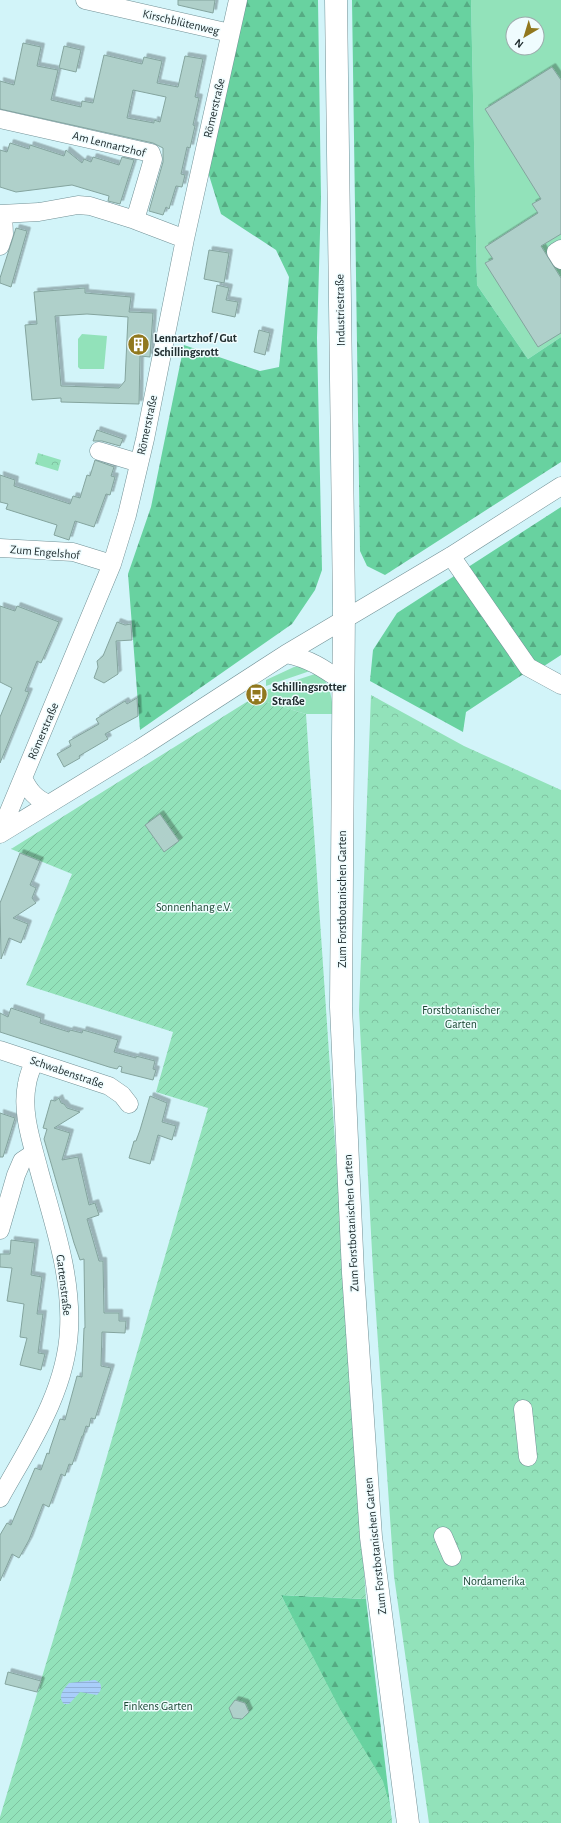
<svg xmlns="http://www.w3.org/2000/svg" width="561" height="1823" viewBox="0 0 561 1823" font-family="'Alegreya Sans',sans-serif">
  <defs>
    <pattern id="forest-firs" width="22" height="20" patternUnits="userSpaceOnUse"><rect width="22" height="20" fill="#68d2a0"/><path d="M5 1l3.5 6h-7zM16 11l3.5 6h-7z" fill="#55ab83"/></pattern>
    <pattern id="park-crowns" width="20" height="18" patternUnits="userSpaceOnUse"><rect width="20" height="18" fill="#92e2ba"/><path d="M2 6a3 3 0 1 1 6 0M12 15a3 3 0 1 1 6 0" fill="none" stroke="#7ec2a0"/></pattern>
    <pattern id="garden-furrows" width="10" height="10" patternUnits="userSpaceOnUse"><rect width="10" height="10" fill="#92e2ba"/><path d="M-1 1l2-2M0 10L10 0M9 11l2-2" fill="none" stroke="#7ec2a0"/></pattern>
    <pattern id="water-rules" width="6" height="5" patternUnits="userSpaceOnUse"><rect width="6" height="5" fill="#a9cefa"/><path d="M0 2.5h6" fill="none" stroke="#91b1d7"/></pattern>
    <filter id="shadow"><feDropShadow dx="3.5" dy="-3.5" stdDeviation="0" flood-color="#0004"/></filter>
  </defs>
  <rect width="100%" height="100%" fill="#d2f4f9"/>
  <!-- grass -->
  <path fill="#92e2ba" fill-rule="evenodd" d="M471 0H561V337L528 359 477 285ZM513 24H537V48H513Z
    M82 334 107 336 104 369H80L78 367V339Z
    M302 666 310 671 266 686V680L294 667Z
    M318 673C331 685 332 697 333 714H306L253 698 259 694 261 697 268 692 267 690 269 689Z"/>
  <!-- forest -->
  <path fill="url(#forest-firs)" d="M246 0H318L321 198 317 338 322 570 315 590 292 624 140 730 128 574 151 507 184 345 260 371 279 367 289 277 276 250 221 214 208 172Z
    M352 0H471L477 285 528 359 561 337V462L385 575 367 566 360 551Z
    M561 507V655L541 668 522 675 466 712 463 732 370 681 373 650 397 613Z
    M281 1595 366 1599 392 1823Z"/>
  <!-- park -->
  <path fill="url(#park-crowns)" d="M38 453 61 460 58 471 35 464Z
    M371 695 464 746 561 790V1823H429L394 1576 373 1270 359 1010Z"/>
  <!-- garden -->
  <path fill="url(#garden-furrows)" d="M253 698 306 714 366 1599 281 1595 340 1709 383 1781 390 1805 392 1823H0V1817L69 1587 208 1108 156 1092 173 1032 26 985 72 874 11 849Z"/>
  <!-- water -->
  <path fill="url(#water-rules)" d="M95 1680 100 1683C102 1688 101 1691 97 1695L80 1692 69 1704H64C57 1696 64 1689 69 1683Z"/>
  <!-- building -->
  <path fill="#afd0ca" stroke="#84a49e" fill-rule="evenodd" filter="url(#shadow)" d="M178 0H215L213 13 178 5Z
    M23 43 41 47 37 66 58 70 51 100 81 107 82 101 93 103 104 55 142 64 144 57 162 61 157 83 178 87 185 56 203 59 195 97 199 98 193 125 195 126 190 148 187 147 181 174 185 175 182 187 176 186 169 209 166 207 163 215 149 211 163 162V148L153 143 0 109V81L14 85ZM133 90 166 97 160 122 154 120V123L127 118Z
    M64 46 81 50 76 72 59 68Z
    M552 67 561 80V234L541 246 561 278V333L538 347 485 263 493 259 485 247 538 213 532 204 541 199 485 109Z
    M10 143 29 149 30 145 64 156 66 150 82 163 84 159 91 162 93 157 119 165 122 157 134 160 120 204 108 201 109 196 72 185 16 192 0 187V150L7 152Z
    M16 228 27 231 11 287 0 283V278Z
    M209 250 229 253 224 283 204 279Z
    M217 285 229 288 226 300 238 302 235 317 212 312Z
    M85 288V293L131 297 129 312 153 313 150 357 140 356 139 404 61 402V398L32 400 25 325 37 324 34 292ZM87 314 128 317 125 381 119 388 61 386 55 316Z
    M259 330 270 333 265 355 254 352Z
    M97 430 123 439 120 446 102 441H93Z
    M95 460 114 467 111 476 115 477 110 495 106 494 94 527 75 521 69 540 54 535 57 525 6 509 8 504 0 502V475L15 480 14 486 70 504 73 496 80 498 87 475 90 476Z
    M0 606 15 611 17 606 59 622 41 663 37 661 25 691 29 692 0 763V717L12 688 0 682Z
    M117 622 125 625 131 624 132 640 116 641 118 674 104 683 94 678 98 667 97 661 103 656Z
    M137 698 138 716 105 734 108 739 79 756 80 758 64 767 57 754 71 746 69 741 99 724 96 719 125 701 127 704Z
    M160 814 179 841 164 852 145 825Z
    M20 853 40 861 30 885 36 888 32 898 36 903 13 918 28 924 21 943 9 938 1 959 0 903Z
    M11 1008 41 1018 40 1023 69 1032 70 1030 82 1033 83 1030 118 1040 114 1052 136 1058V1056L155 1061 153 1069 156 1070 153 1080 121 1072 122 1067 119 1066 117 1069 109 1067 0 1032V1013L8 1017Z
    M150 1096 167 1103 162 1122 176 1126 172 1140 158 1135 150 1164 129 1158 134 1141H136L140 1130Z
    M59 1098 61 1103 64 1104 67 1108 80 1112 54 1128 70 1133 62 1160 78 1157 89 1205 95 1203 99 1215 87 1219 99 1261H103L104 1313H119V1321H126L125 1333 102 1332 101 1366 111 1368 95 1419 91 1418 89 1427 86 1426 83 1436H82L72 1465 69 1464 65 1476 61 1474 49 1507 43 1504 29 1540 19 1558 12 1554 0 1581V1535L7 1523 11 1525 35 1468 41 1470 47 1453 49 1454 50 1449 60 1419 65 1420 77 1376 82 1377 84 1328H85L84 1259 80 1260 74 1243 44 1139 47 1129 43 1128 51 1100 55 1101Z
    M0 1113 15 1118 3 1157H0Z
    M11 1240 35 1243 31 1275 42 1277 37 1314H43L38 1353 45 1354 41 1370 20 1365 27 1338 20 1337 24 1304 7 1301 12 1268 0 1267V1254H10Z
    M8 1672 41 1681 37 1692 5 1684Z
    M235 1700 245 1703 249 1712 242 1719 233 1718 229 1708Z"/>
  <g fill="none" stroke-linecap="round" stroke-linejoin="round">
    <defs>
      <path id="minor" d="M85 0 230 33
        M0 119 151 153 153 159 135 220
        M0 214 39 212 78 205 90 206 135 220 185 239
        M0 246 4 234 3 214
        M561 249 556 252 561 260
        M99 451 139 463
        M0 548 73 552 112 564
        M451 556 528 667 561 685
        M286 654C310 659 323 668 343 682
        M23 778C29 791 36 799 49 804
        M0 833 112 564 127 515 145 439 185 239 238 0
        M0 834 139 749 286 654 451 556 561 486
        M0 1050 109 1086 122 1095 129 1104
        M0 1230 16 1175 22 1161 34 1153
        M523 1409 528 1457
        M0 1498C29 1446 66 1392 69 1330 72 1275 53 1222 39 1170 32 1143 21 1112 27 1084 28 1076 32 1068 34 1061
        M443 1536 452 1557"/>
      <path id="major" d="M336 0 344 607 341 1007 353 1273 371 1537 408 1823"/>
    </defs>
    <!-- minor casing -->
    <use href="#minor" stroke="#729196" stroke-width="19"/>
    <!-- major casing -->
    <use href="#major" stroke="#729196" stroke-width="23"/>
    <!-- minor -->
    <use href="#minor" stroke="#fff" stroke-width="18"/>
    <!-- major -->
    <use href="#major" stroke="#fff" stroke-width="22"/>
  </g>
  <!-- icons -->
  <defs>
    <symbol id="building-disc" viewBox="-11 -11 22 22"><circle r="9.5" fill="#91781e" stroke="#effcfe"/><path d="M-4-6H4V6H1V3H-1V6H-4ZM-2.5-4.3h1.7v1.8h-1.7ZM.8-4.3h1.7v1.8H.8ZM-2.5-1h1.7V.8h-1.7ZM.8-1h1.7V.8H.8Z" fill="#fff"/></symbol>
    <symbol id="bus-disc" viewBox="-11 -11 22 22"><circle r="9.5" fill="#91781e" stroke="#effcfe"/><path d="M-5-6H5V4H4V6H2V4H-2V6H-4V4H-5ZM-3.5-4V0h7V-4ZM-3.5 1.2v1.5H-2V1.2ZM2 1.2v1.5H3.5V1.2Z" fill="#fff"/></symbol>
  </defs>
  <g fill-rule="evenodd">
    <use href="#building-disc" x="126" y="332" width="25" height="25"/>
    <use href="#bus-disc" x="244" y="682" width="25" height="25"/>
  </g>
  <g text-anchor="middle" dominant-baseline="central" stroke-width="3" stroke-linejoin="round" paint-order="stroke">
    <!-- street labels -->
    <g font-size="12" fill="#212e30" stroke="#effcfe">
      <text transform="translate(181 22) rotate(13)">Kirschblütenweg</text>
      <text transform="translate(214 108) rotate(-77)">Römerstraße</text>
      <text transform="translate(109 144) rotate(14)">Am Lennartzhof</text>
      <text transform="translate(340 310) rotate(-91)">Industriestraße</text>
      <text transform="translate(147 425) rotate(-78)">Römerstraße</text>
      <text transform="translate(45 552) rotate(5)">Zum Engelshof</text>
      <text transform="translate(43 731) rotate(-67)">Römerstraße</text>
      <text transform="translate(342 899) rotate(-90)">Zum Forstbotanischen Garten</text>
      <text transform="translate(67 1072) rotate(19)">Schwabenstraße</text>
      <text transform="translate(351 1223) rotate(-93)">Zum Forstbotanischen Garten</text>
      <text transform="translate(64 1285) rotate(83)">Gartenstraße</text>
      <text transform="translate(375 1546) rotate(-96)">Zum Forstbotanischen Garten</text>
    </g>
    <!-- poi labels -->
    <g font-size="12" font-weight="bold" fill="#212e30" stroke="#effcfe" text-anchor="start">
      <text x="154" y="338">Lennartzhof / Gut<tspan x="154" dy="14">Schillingsrott</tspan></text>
      <text x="272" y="687">Schillingsrotter<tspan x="272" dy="14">Straße</tspan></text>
    </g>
    <!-- park labels -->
    <g font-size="12" fill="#1b4833" stroke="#effcfe">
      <text x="194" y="907">Sonnenhang e.V.</text>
      <text x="461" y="1010">Forstbotanischer<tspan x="461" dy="14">Garten</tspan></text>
      <text x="494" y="1581">Nordamerika</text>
      <text x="158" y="1706">Finkens Garten</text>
    </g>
  </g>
  <!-- north arrow -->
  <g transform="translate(525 36) rotate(218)"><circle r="19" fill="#effcfe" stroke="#9daaac"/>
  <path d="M0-3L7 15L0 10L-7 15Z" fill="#91781e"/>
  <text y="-6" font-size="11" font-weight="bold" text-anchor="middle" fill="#212e30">N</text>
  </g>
</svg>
